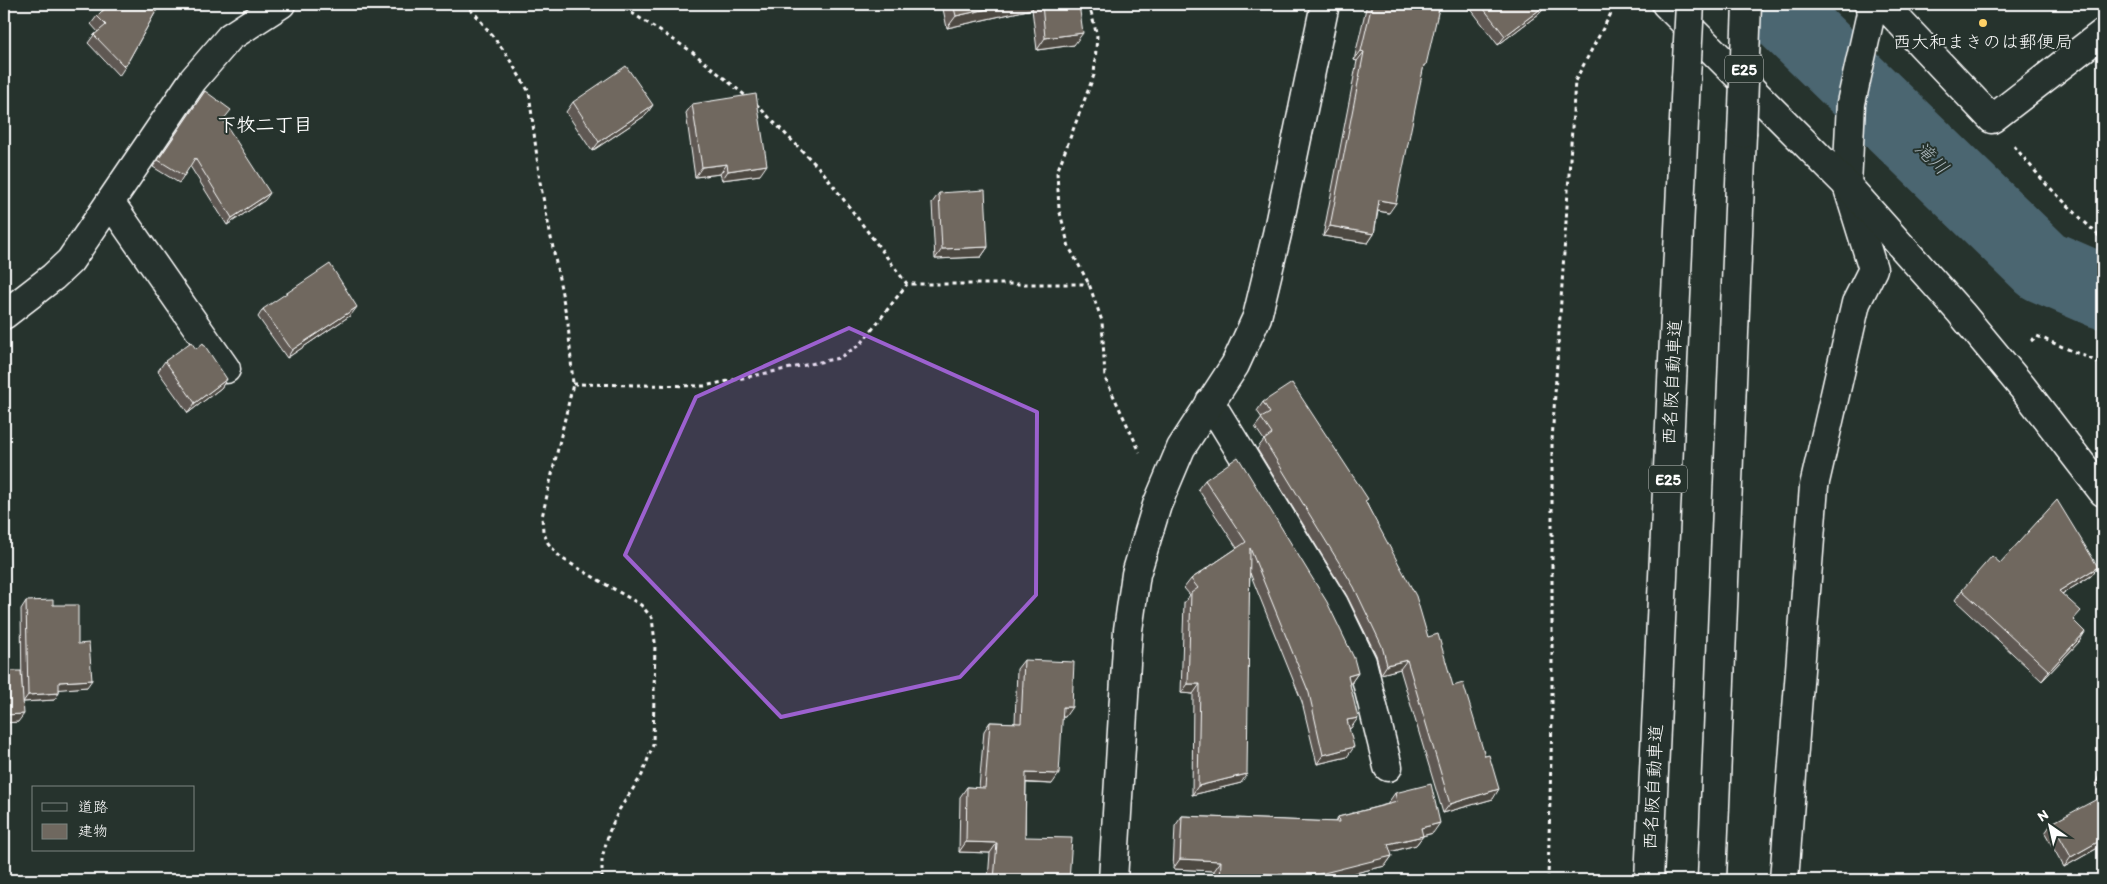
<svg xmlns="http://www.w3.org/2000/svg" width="2107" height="884" viewBox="0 0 2107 884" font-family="Itim,'Klee One',sans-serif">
  <rect width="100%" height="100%" fill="#26332d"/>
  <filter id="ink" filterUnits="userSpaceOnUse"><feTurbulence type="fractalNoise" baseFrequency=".02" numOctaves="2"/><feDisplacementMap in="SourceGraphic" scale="10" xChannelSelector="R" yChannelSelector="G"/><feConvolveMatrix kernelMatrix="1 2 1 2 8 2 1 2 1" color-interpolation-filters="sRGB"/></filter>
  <g filter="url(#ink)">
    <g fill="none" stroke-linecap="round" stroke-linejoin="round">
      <!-- river -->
      <path stroke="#4c6671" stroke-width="74" d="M1773 4 2043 266 2103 292"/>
      <defs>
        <path id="street" d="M1883 4 1992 119 2103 33
          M110 202 226 369
          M4 315 53 277 70 261 193 80 230 37 281 4
          M1210 402 1334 604 1362 662 1388 767
          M1784 880 1814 486 1856 303 1873 269 1847 185 1851 103 1871 13 1869 4"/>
        <path id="secondary" d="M1666 4 1847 185 1961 313 2023 388 2103 492
          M1113 880 1128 630 1136 574 1157 505 1181 448 1235 365 1257 317 1277 234 1325 4"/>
        <path id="highway" d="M1649 880 1686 78
          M1712 880 1742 134"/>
      </defs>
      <!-- street casing -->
      <use href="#street" stroke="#fff" stroke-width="31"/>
      <!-- secondary casing -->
      <use href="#secondary" stroke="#fff" stroke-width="31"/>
      <!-- highway casing -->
      <use href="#highway" stroke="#fff" stroke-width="31"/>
      <!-- path -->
      <path stroke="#fff" stroke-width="3" stroke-dasharray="4 4" stroke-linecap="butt" d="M464 4 476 15 505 52 529 92 540 182 568 324 573 384 542 517 543 531 548 543 561 558 641 605 652 618 655 642 653 745 642 775 619 810 609 832 602 858V880
        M618 4 691 51 747 97
        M1089 4 1097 36 1094 75 1057 172 1059 209 1069 247 1089 284 1102 321 1105 378 1140 452
        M756 104 823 172 907 284H1089
        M2014 146 2046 184 2103 240
        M2031 341 2037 336 2103 364
        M573 384 704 386 839 358 861 344 907 284
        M1548 880 1552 717V441L1575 81 1616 4"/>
      <!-- street -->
      <use href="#street" stroke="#26332d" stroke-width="28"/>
      <!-- secondary -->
      <use href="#secondary" stroke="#26332d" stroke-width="28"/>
      <!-- highway -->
      <use href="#highway" stroke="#26332d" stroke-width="28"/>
      <defs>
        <path id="highway-bridge" d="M1686 78 1690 4
          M1742 134 1747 4"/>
      </defs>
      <!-- highway-bridge casing -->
      <use href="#highway-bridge" stroke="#fff" stroke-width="31" stroke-linecap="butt"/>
      <!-- highway-bridge -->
      <use href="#highway-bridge" stroke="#26332d" stroke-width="28"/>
    </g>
    <!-- wall -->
    <path fill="#5f5952" stroke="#fff" d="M109 4H160L125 67 119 76 88 43 94 35 98 32 91 24 97 16Z
      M165 4H173L171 7Z
      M942 4H1079L1074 45 1037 50 1032 9 947 28Z
      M1367 4H1440L1423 69 1389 213 1378 211 1374 234 1368 243 1323 236 1357 61 1354 60Z
      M1467 4H1547L1540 13 1498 45Z
      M205 91 223 120 265 200 227 225 190 166 179 183 153 167Z
      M573 102 646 115 592 151 566 112Z
      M692 104 760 175 722 180 720 174 695 177 686 113Z
      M939 193 988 247 981 257 935 259 932 203Z
      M263 309 351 315 287 358 258 317Z
      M196 349 227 379 221 388 188 413 158 371 165 361Z
      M1263 402 1366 502 1428 637 1453 686 1493 799 1443 813 1400 669 1381 674 1376 655 1347 596 1257 449 1264 440 1255 427 1262 418 1257 411Z
      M1205 480 1358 673 1351 683H1350L1351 728H1349L1347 757 1317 764 1302 702 1250 573 1241 783 1192 795 1193 694 1181 693 1184 603 1190 595 1184 588 1191 579 1237 548 1198 489Z
      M2000 563 2091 576 2062 594 2074 621 2079 642 2042 681 1955 600 1962 590Z
      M26 601 53 605 78 644 87 687 59 689V693L54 700 23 702 18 722 4 723V671L22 697 21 609Z
      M1024 660 1065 717H1062L1052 784 1026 783 1025 837 1069 880H988L990 853 959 852 960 797 967 787 979 788 984 731 990 722 1015 723 1017 669Z
      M2103 765V786L2096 783Z
      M1395 793 1433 833 1423 836 1416 845 1390 852 1392 856 1385 866 1325 880H1214V871L1173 869 1175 826 1182 816 1335 822 1338 817 1388 804V803Z
      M2103 806V845L2064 867 2045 833 2052 823Z"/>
    <!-- shaded-wall -->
    <path fill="#4e4942" stroke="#fff" d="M1010 4H1036L1032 9 947 28 956 16Z
      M1547 4 1540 13 1498 45 1505 36Z
      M1083 33 1074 45 1037 50 1045 38Z
      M1361 51 1364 52 1357 61 1354 60Z
      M653 105 646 115 592 151 599 142Z
      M727 164 720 174 695 177 702 167Z
      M767 165 760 175 722 180 728 171Z
      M270 193 265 200 227 225 232 218Z
      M1379 200 1396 203 1389 213 1373 210Z
      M1330 226 1374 234 1368 243 1323 236Z
      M988 247 981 257 935 259 942 249Z
      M357 307 351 315 287 358 292 350Z
      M227 379 221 388 188 413 195 403Z
      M2098 567 2091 576 2052 600 2059 591Z
      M2085 632 2079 642 2042 681 2049 671Z
      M1407 660 1400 669 1381 674 1387 665Z
      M1358 673 1351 683 1342 686 1348 676Z
      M92 680 87 687 53 690 59 682Z
      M1188 684H1200L1193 694 1181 693Z
      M59 693 54 700 23 702 28 695Z
      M1063 707H1072L1065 717H1056Z
      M24 714 18 722 4 723V715Z
      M1358 718 1351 728 1341 730 1347 720Z
      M1354 747 1347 757 1317 764 1323 755Z
      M1026 773 1059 774 1052 784 1019 782Z
      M2103 773V786L2096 783Z
      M1247 774 1241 783 1192 795 1198 786Z
      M1499 789 1493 799 1443 813 1450 804Z
      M1440 823 1433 833 1414 838 1421 828Z
      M1423 836 1416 845 1382 854 1388 844Z
      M2103 839V845L2064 867 2071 857Z
      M966 842 997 843 990 853 959 852Z
      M1392 856 1385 866 1325 880H1260L1264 874Z
      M1180 859 1221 861 1214 871 1173 869Z"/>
    <!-- building -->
    <path fill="#6f685f" stroke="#fff" d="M110 4H160L125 67 94 35 106 25 97 16Z
      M953 4H1010L956 16Z
      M1042 4H1079L1083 33 1045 38Z
      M1372 4H1440L1426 65H1424L1396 203 1379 200 1374 234 1330 226 1364 52 1361 51Z
      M1480 4H1547L1505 36Z
      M626 66 653 105 599 142 573 102Z
      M205 91 231 110 223 120 270 193 232 218 195 158 184 176 158 160Z
      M756 94 767 165 728 171 727 164 702 167 692 104Z
      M985 190 988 247 942 249 939 193Z
      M330 264 357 307 292 350 263 309Z
      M191 342 196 349 203 343 227 379 195 403 165 361Z
      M1292 383 1368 499 1365 501 1416 596 1428 637 1438 634 1453 686 1463 683 1485 756 1489 755 1499 789 1450 804 1407 660 1387 665 1382 646 1354 587 1264 440 1272 434 1261 418 1270 413 1263 402Z
      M1238 457 1327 602 1354 658 1358 673 1348 676 1358 718 1347 720 1354 747 1323 755 1309 693 1250 548 1247 774 1198 786 1200 684H1188L1191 593 1198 588 1191 579 1246 542 1205 480Z
      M2057 500 2098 567 2059 591 2081 611 2073 620 2085 632 2049 671 1962 590 1992 556 2000 563Z
      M53 600V605H78V644L89 643 92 680 59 682V693L28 695 26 601Z
      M1024 660 1074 662 1072 707H1063L1059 774 1026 773 1025 837 1072 838 1069 880H994L997 843 966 842 967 787 985 788 990 722 1021 723Z
      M4 671H21L24 714 4 715Z
      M1431 784 1440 823 1421 828 1423 836 1388 844 1392 856 1312 876 1264 874V880H1220L1221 861 1180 859 1182 816 1339 822 1338 817 1397 802 1395 793Z
      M2099 798 2103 806V839L2071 857 2052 823Z"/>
  </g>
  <!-- marked area -->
  <path fill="#9c61cf" fill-opacity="0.2" stroke="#9c61cf" stroke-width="4" stroke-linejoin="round" d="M849 328 1037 412 1036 595 960 677 781 717 625 555 696 397Z"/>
  <!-- markers -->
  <circle fill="#ffd166" stroke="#26332d" stroke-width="2" cx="1983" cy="23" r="5"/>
  <g text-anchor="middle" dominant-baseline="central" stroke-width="4" stroke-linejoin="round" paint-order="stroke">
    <!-- shield labels -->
    <g fill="#26332d" stroke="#bec2c0" stroke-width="1">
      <rect x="1725" y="55.5" width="38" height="27" rx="4"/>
      <rect x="1649" y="465.5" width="38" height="27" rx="4"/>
    </g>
    <g font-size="16" font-weight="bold" fill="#fff">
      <text x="1744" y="69">E25</text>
      <text x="1668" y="479">E25</text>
    </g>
    <!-- poi labels -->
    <g font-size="18" fill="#fff" stroke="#26332d">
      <text x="1983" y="42">西大和まきのは郵便局</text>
    </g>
    <!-- street labels -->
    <g font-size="18" fill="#fff" stroke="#26332d">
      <text transform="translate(1672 382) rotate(-87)">西名阪自動車道</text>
      <text transform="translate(1653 787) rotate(-87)">西名阪自動車道</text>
    </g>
    <!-- neighbourhood labels -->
    <g font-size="19" font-weight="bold" fill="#fff" stroke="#26332d">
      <text x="265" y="124">下牧二丁目</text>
    </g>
    <!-- water labels -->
    <g font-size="19" font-style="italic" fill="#aebabf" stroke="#26332d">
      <text transform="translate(1932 158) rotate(44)">滝川</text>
    </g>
  </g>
  <!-- margin -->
  <rect width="2107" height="884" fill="none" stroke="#26332d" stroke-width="20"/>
  <rect x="10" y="10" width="2087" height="864" fill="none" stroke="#fff" stroke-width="2" filter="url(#ink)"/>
  <!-- legend -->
  <rect x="32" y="786" width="162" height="65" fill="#26332d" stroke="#7d8581"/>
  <rect x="42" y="803" width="25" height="8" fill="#26332d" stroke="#7d8581"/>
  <text x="78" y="812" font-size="15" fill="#ffffff">道路</text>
  <rect x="42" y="824" width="25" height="15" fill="#6f685f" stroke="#7d8581"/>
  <text x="78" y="836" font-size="15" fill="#ffffff">建物</text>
  <!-- north arrow -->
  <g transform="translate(2050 826) rotate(326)" stroke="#26332d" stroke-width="4" paint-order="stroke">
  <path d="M0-4L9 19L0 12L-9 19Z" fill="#ffffff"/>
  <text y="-8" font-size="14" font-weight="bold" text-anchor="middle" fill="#ffffff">N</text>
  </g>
</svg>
